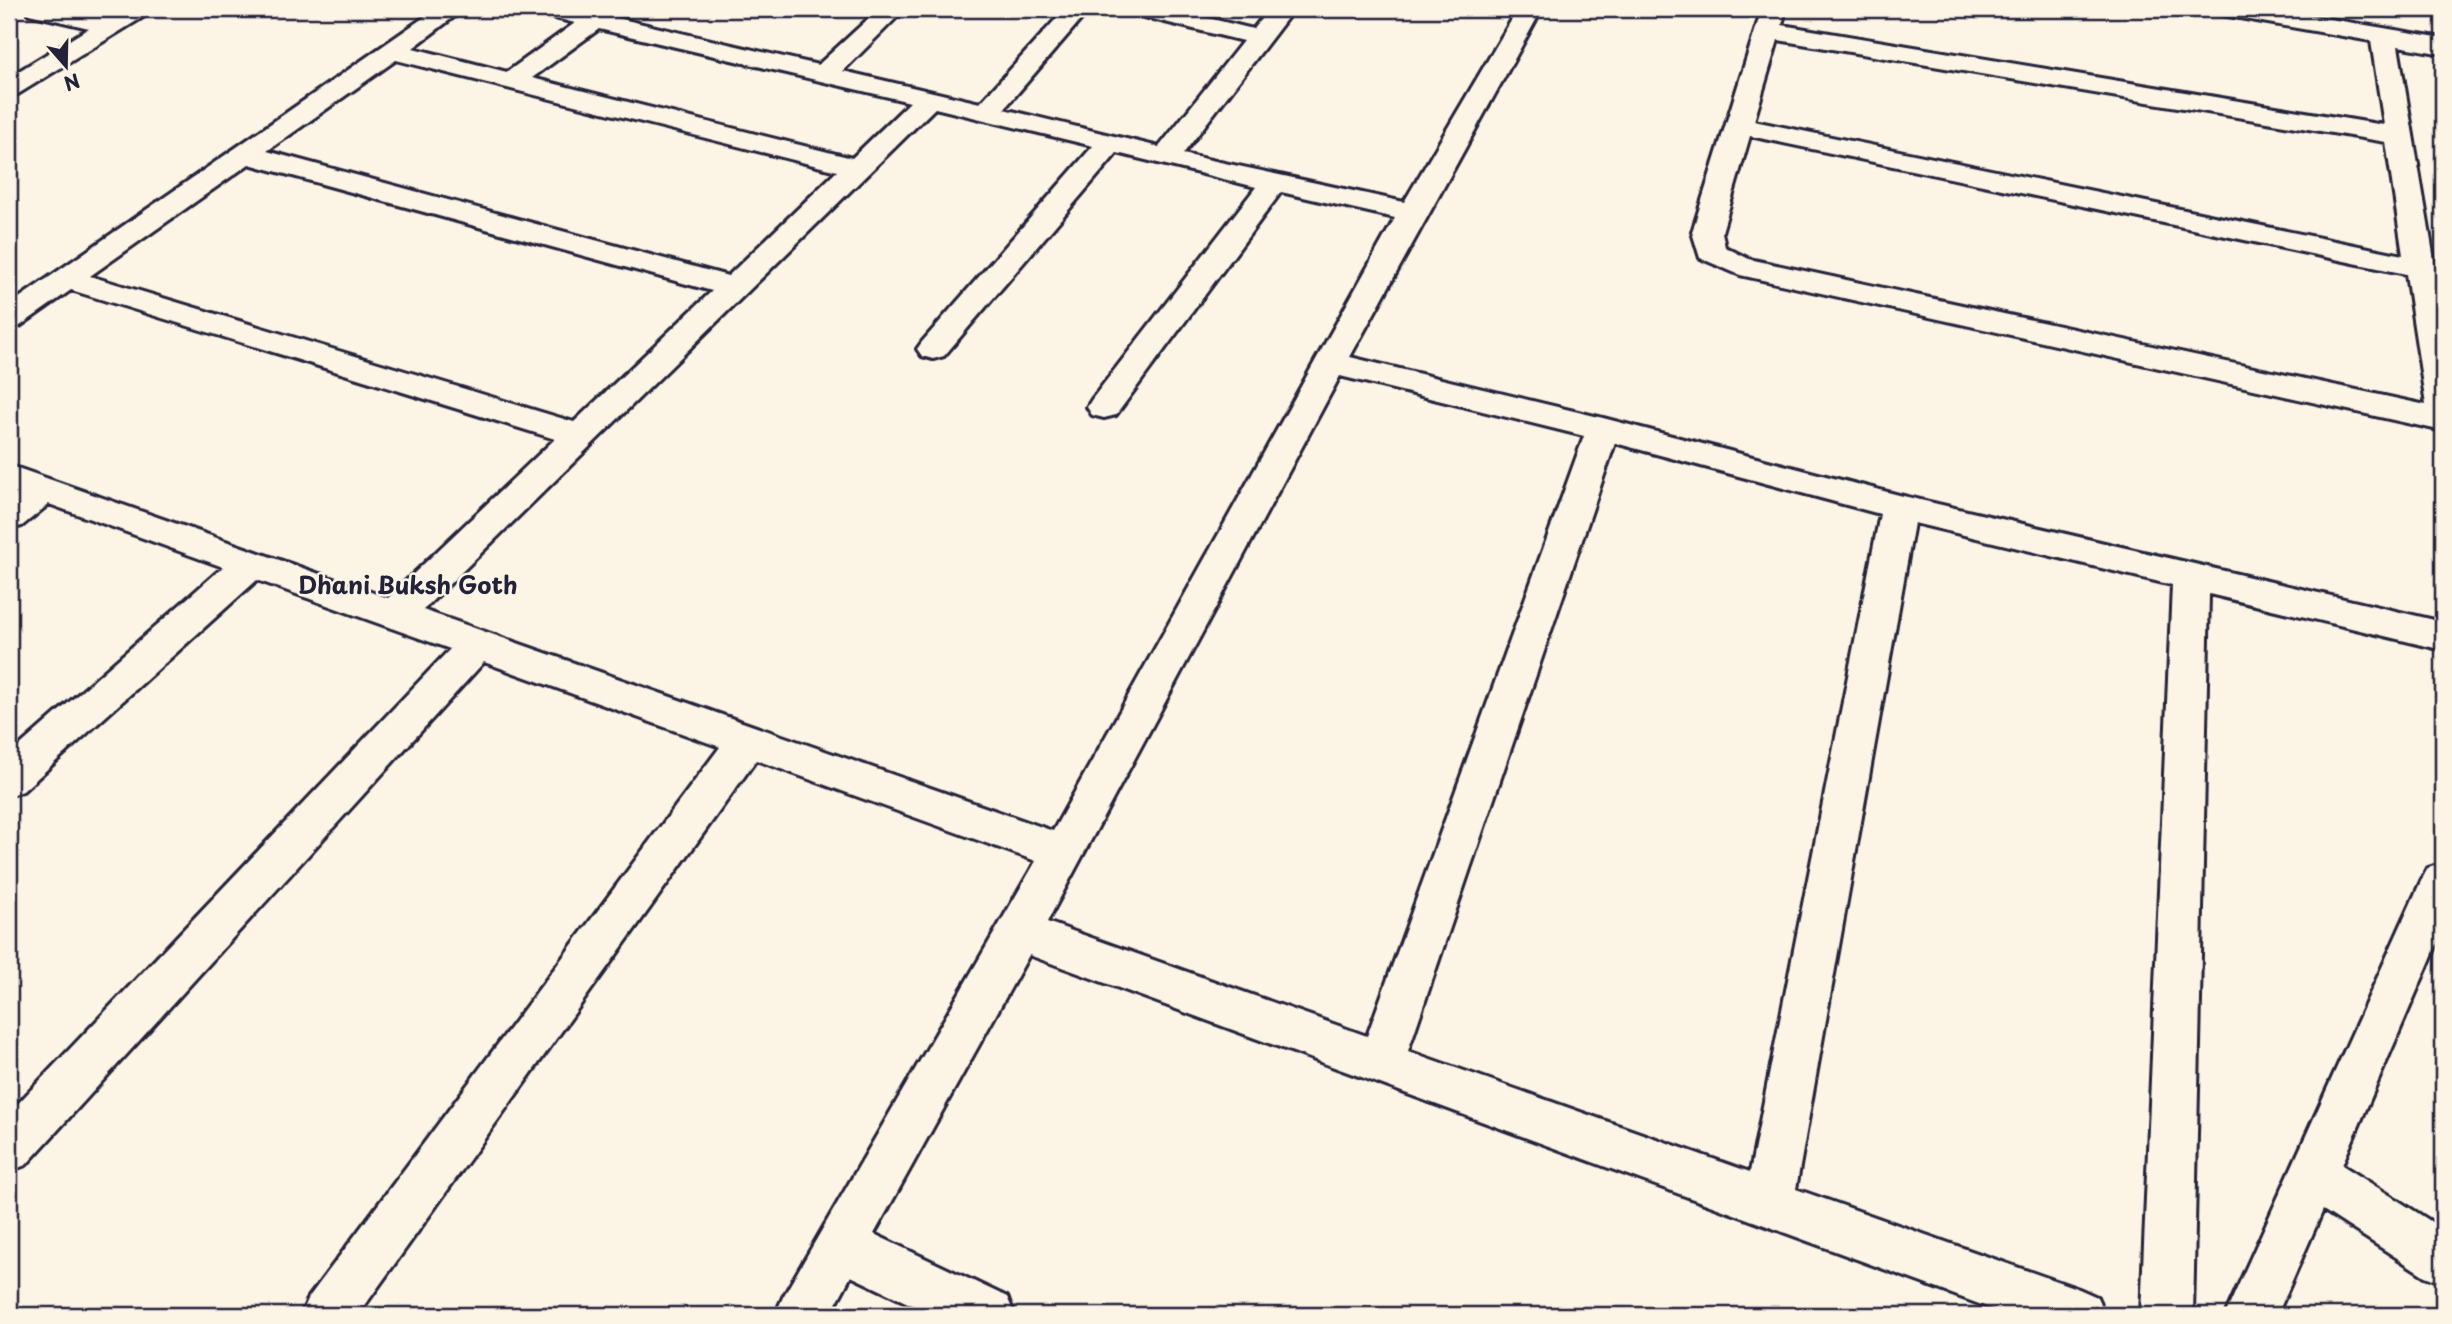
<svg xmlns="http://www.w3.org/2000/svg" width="2452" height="1324" viewBox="0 0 2452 1324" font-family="'Playpen Sans',sans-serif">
  <rect width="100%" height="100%" fill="#fcf5e5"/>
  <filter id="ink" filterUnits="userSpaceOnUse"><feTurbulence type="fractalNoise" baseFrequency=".0143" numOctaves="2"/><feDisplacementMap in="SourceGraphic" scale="14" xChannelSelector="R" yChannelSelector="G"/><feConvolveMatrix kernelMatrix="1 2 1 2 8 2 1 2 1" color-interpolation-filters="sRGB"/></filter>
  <g filter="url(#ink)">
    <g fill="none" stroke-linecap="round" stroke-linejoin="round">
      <defs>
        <path id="minor" d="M26 9H69L107 18 122 9H151L148 14 18 94 9 96V77L89 28 29 14Z
          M436 9H464L413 48 507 72 575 23 539 14 536 9H579L818 65 879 9H905L843 71 980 103 1065 9H1090L1004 109 1159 147 1243 41 1132 14 1129 9H1171L1253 29 1269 9H1294L1183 154 1404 202 1518 9H1542L1350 357 1603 418 1899 495 2443 622V650L2209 594 2193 1315H2141L2172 585 1914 523 1796 1189 2079 1289 2097 1297 2105 1315H2009L1029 955 874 1234 1007 1297 1015 1315H933L851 1276 830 1315H775L783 1297 1036 861 756 760 358 1315H301L309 1297 720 747 484 662 26 1165 9 1171V1113L450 649 257 580 23 791 9 796V755L223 567 49 504 22 526 9 529V499L17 493 9 490V465L388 598 555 439 71 290 20 326 9 329V305ZM599 29 910 102 852 158 532 78ZM396 60 837 171 728 276 267 151ZM935 108 1093 146 922 342 917 349 922 356 933 359 944 356 1117 153 1256 187 1092 399 1087 407 1092 415 1104 418 1116 415 1281 192 1395 218 1053 831 423 610ZM249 164 712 291 574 422 90 276ZM1340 376 1584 436 1367 1036 1047 922ZM1615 443 1880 514 1750 1172 1408 1051Z
          M1762 9H1786L1782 25 2384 125 2371 41 2228 16 2219 14 2216 9H2270L2443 38V54L2398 46 2443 313V431L1740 275 1700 258 1692 232ZM1778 40 2386 142 2403 255 1754 121ZM1750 136 2406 274 2426 405 1749 259 1725 247 1722 232Z
          M2443 863V930L2342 1165 2443 1229V1283L2425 1276 2323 1210 2277 1315H2225L2421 881 2428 868Z"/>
      </defs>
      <!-- minor casing -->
      <use href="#minor" stroke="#22223b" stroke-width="6"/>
      <!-- minor -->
      <use href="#minor" fill="#fcf5e5" fill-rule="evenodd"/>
    </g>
  </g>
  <g text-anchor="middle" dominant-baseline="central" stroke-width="5" stroke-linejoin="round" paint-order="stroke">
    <!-- neighbourhood labels -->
    <g font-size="24" font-weight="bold" fill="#22223b" stroke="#fcf5e5">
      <text x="408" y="584">Dhani Buksh Goth</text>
    </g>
  </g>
  <!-- margin -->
  <rect width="2452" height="1324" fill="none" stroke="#fcf5e5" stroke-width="35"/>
  <rect x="18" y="18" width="2417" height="1289" fill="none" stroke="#22223b" stroke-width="2.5" filter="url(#ink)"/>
  <!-- north arrow -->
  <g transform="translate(66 66) rotate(160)" stroke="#fcf5e5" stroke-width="5" paint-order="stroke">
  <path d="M0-5L12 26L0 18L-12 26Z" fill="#22223b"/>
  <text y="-10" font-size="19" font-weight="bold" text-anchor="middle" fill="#22223b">N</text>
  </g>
</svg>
